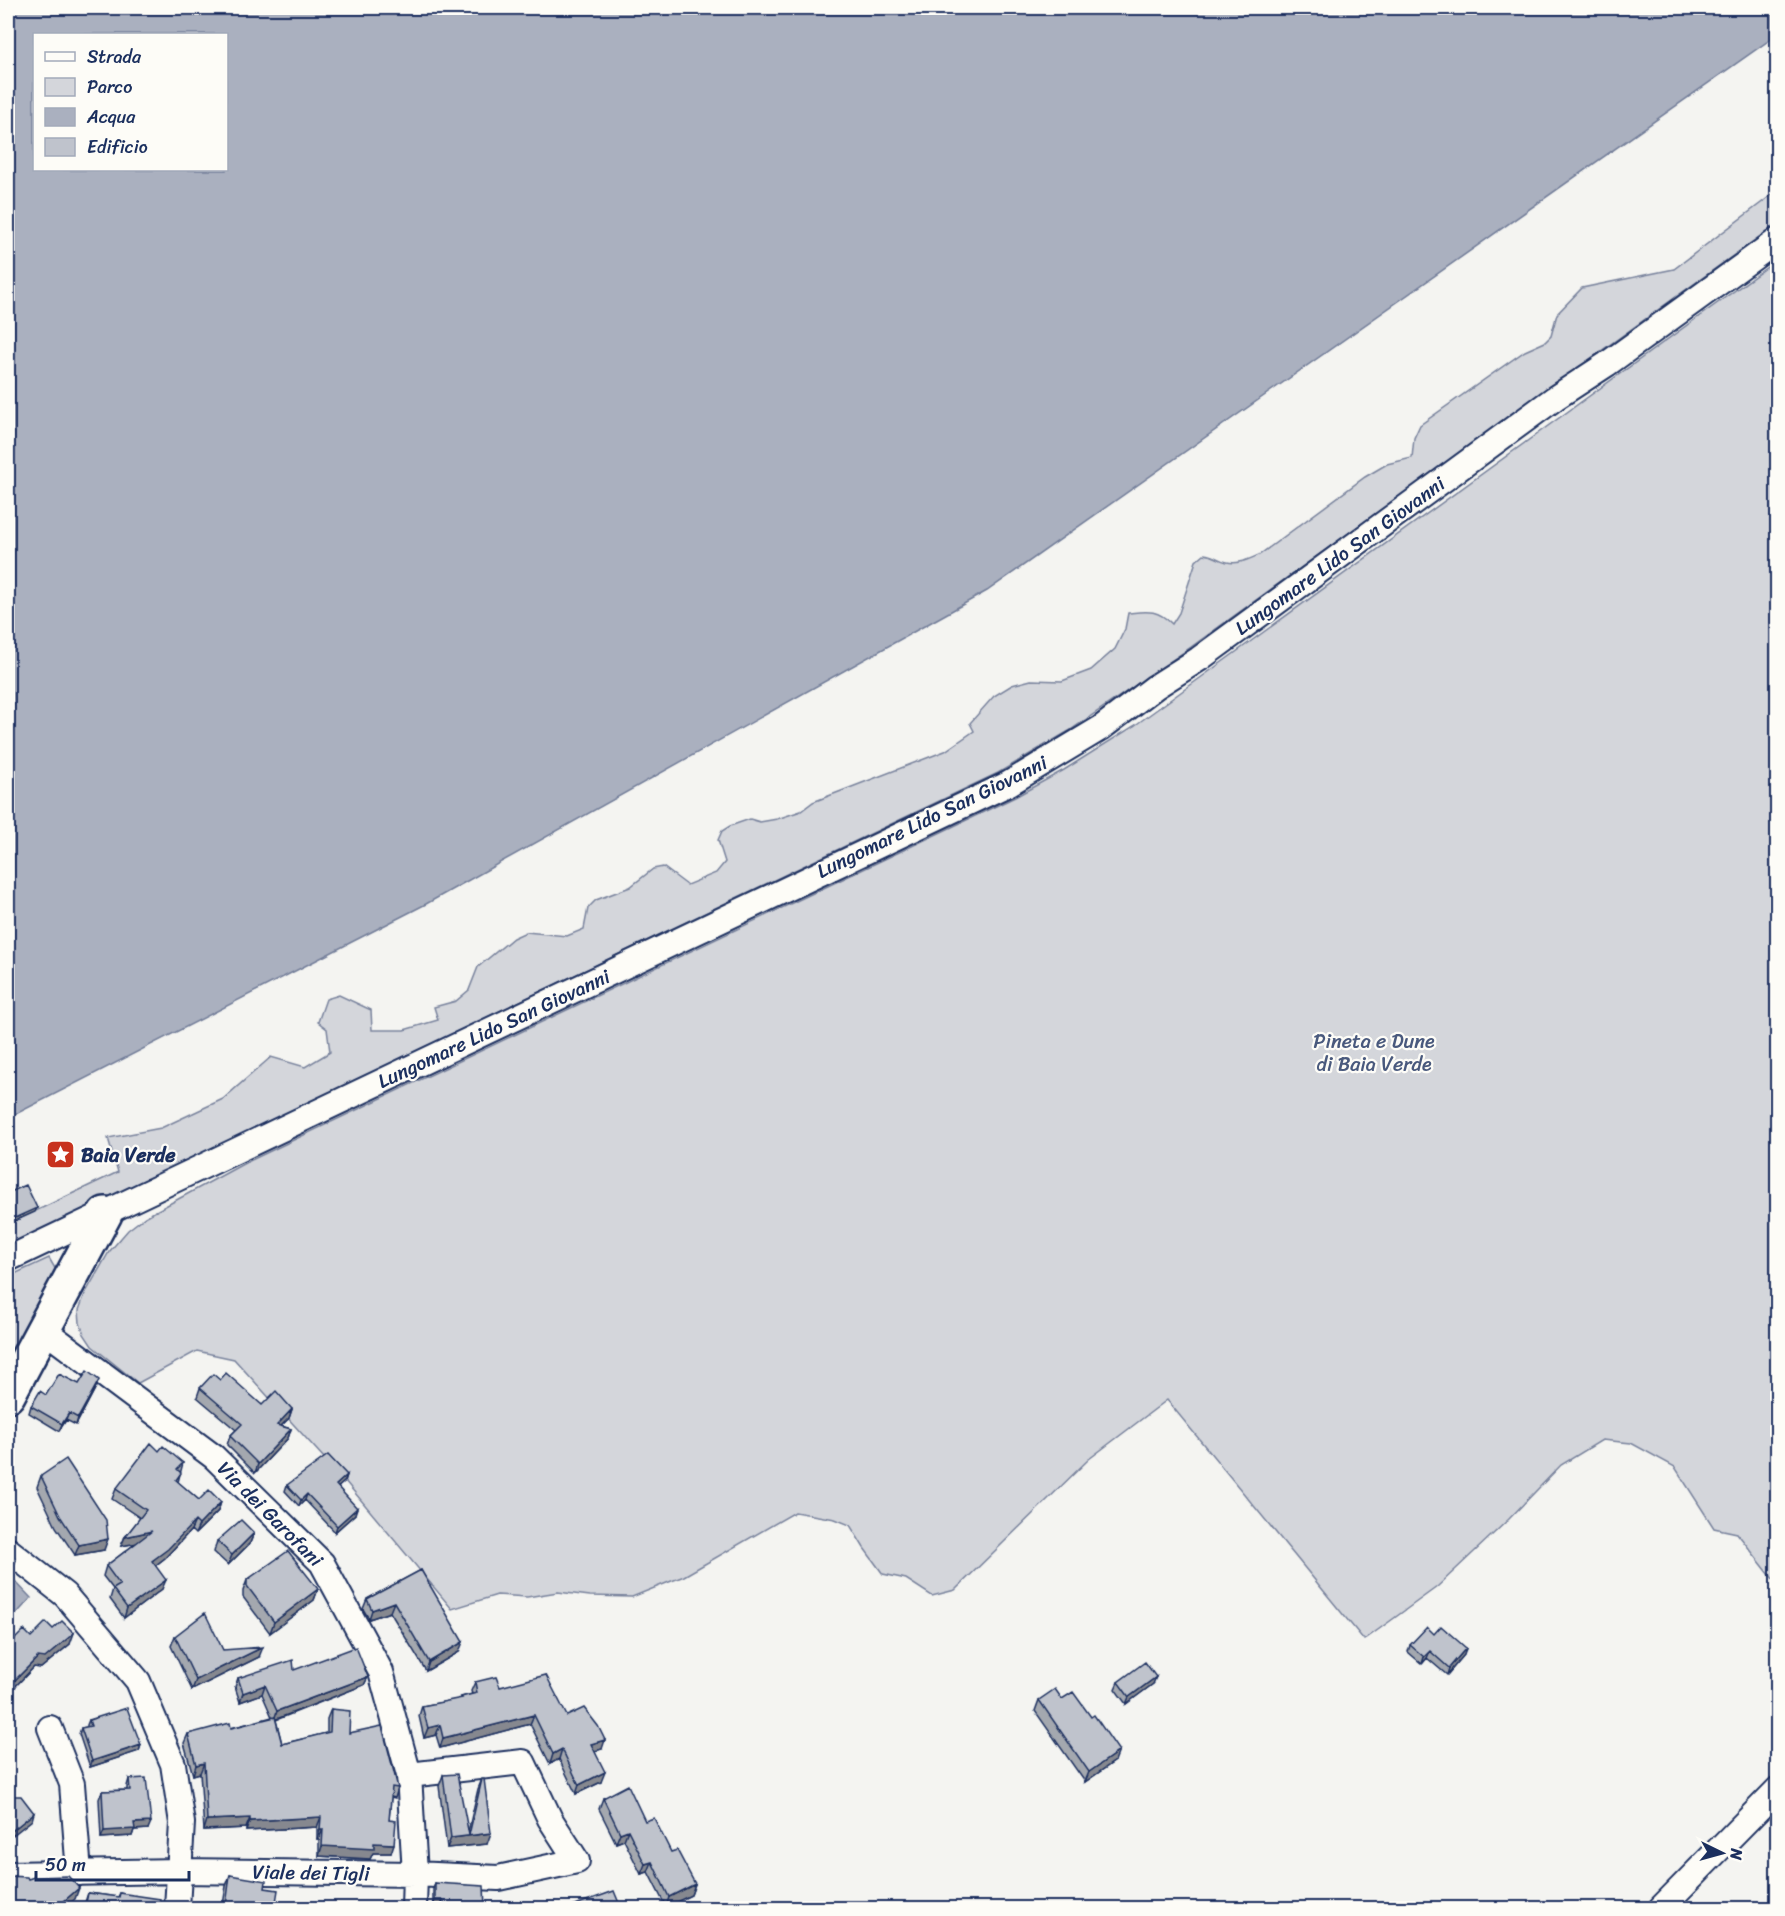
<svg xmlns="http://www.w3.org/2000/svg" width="1785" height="1916" viewBox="0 0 1785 1916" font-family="Sriracha,sans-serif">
  <rect width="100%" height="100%" fill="#f4f4f1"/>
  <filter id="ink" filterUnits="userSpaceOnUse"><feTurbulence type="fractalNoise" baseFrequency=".0167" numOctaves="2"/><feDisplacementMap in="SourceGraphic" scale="12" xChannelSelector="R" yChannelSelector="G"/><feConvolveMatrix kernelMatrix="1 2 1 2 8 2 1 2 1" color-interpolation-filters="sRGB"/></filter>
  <g filter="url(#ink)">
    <!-- green -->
    <path fill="#d4d6db" stroke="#78829c" stroke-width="1.5" d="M1777 191V224L1191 647 1069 731 998 773 8 1246V1224L118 1172 108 1138 161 1128 223 1099 271 1057 305 1067 330 1052 327 1029 318 1022 326 999 339 995 371 1010 372 1030H404L438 1020 434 1007 456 1001 469 990 478 967 513 938 526 932 567 936 584 929 588 908 596 900 630 887 653 869 663 867 687 885 716 873 725 862 718 840 722 831 730 826 750 819 760 822 777 819 801 811 813 802 945 751 974 731 970 723 994 696 1012 685 1031 680 1062 681 1091 670 1115 649 1125 629 1128 613C1148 611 1157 609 1172 624L1179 613 1196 561 1204 554C1215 555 1218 560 1227 562 1238 565 1249 559 1259 555L1365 477 1387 464 1412 458 1414 438 1420 425 1525 351 1545 342 1551 336 1557 314 1582 288 1674 269Z
      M1777 260V1584L1737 1533 1714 1528 1675 1467 1631 1443 1602 1440 1561 1465 1509 1519 1437 1587 1364 1640 1167 1400 1089 1459 955 1590 932 1596 906 1579 883 1574 864 1548 850 1525 835 1519 795 1512 684 1576 632 1597 590 1596 558 1592 527 1597 497 1595 452 1609 345 1481 234 1359 197 1351 138 1383 92 1346 84 1334 80 1323 79 1310 85 1294 109 1252 128 1230 145 1217 243 1164 1015 797 1064 770 1134 726Z
      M49 1258 56 1270 8 1362V1277Z"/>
    <!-- water -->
    <path fill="#aab0bf" stroke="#717c98" stroke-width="1.5" fill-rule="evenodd" d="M8 8H1777L1778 34 987 591 426 904 8 1118ZM34 34H226V170H34Z
      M14 1580 31 1598 8 1623V1588Z"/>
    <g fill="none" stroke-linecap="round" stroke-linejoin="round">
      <defs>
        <path id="street" d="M8 1259 1008 784 1101 728 1155 687 1199 659 1555 398 1607 364 1778 240
          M44 1330 214 1457 322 1563 381 1672 409 1775 415 1874 414 1908
          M8 1550 65 1595 138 1681 173 1764 182 1823 177 1908
          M50 1728 72 1784 79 1873
          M8 1874 179 1871 415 1874 498 1878 577 1861 550 1819 523 1762 409 1775
          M1661 1908 1778 1789"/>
        <path id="secondary" d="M8 1395 105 1214"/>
      </defs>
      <!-- street casing -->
      <use href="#street" stroke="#1b2f5e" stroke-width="28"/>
      <!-- secondary casing -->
      <use href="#secondary" stroke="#1b2f5e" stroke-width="38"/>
      <!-- street -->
      <use href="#street" stroke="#fdfcf7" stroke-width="24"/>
      <!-- secondary -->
      <use href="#secondary" stroke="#fdfcf7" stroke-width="33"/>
    </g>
    <!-- wall -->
    <path fill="#a4a8af" stroke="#1b2f5e" stroke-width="1.5" d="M220 1380 262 1405 292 1409 289 1418 281 1426 291 1429 288 1438 255 1473 227 1445 230 1436 236 1430 197 1397 200 1388Z
      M79 1384 96 1387 76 1425 66 1420 59 1431 29 1413 31 1406Z
      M159 1451 183 1463 178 1482 199 1500 221 1502 218 1511 195 1534 191 1530 165 1558 155 1566 162 1589 124 1618 110 1599 113 1589 103 1576 106 1566 136 1543 121 1546 125 1537 140 1518 112 1499 116 1489Z
      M347 1475 345 1481 338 1487 355 1514 335 1532 305 1500 299 1506 285 1491 287 1485Z
      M41 1476 104 1550 75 1555 56 1527 37 1487Z
      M254 1533 250 1543 228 1565 214 1552 217 1541Z
      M421 1570 459 1652 426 1671 390 1612 369 1619 363 1609 367 1599Z
      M247 1580 318 1589 314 1600 270 1633 243 1597V1591Z
      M53 1629 70 1644 41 1668 34 1667 8 1694V1646Z
      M1434 1634 1466 1648 1464 1655 1447 1675 1427 1658 1422 1664 1408 1652 1410 1645Z
      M175 1636 223 1650 259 1657 192 1690 171 1646Z
      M294 1670 368 1677 364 1685 276 1720 282 1744 327 1733V1719L331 1709 349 1733 398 1788 395 1798 391 1797 389 1820 391 1853H373L370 1859 319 1856V1839H317V1827L246 1831V1828L204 1830 200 1773 193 1775 184 1743 188 1734 231 1728 272 1717 262 1694 240 1702 235 1687 238 1678Z
      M475 1682 500 1687 567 1716 602 1749 595 1751 601 1782 576 1794 559 1759 550 1764 530 1724 440 1748 436 1735 424 1738 419 1716 422 1706 461 1699V1697L472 1694 471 1691Z
      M1118 1682 1153 1684 1126 1704 1115 1689Z
      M1062 1699 1115 1761 1085 1782 1035 1711 1039 1700Z
      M89 1720 141 1745 139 1751 90 1767 79 1734 81 1728 87 1727V1725Z
      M443 1775 468 1832 478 1789 482 1779 487 1844 447 1848 439 1786Z
      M129 1779 148 1829 134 1830 132 1836 101 1838 99 1799 102 1791 127 1790V1786Z
      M603 1798 645 1821 671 1852 695 1884 691 1895 666 1907 648 1872 641 1874 624 1840 616 1843 599 1809Z
      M230 1875 265 1888 275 1908H200L203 1902 223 1905 226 1886Z
      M435 1883 485 1908H441V1906H433V1889Z
      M88 1893 118 1897 120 1893 159 1908H83Z"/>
    <!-- shaded-wall -->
    <path fill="#86888f" stroke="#1b2f5e" stroke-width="1.5" d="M37 1208 35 1212 8 1224V1221Z
      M99 1380 96 1387 76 1425 78 1418Z
      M292 1409 289 1418 274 1433 277 1425Z
      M69 1413 66 1420 59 1431 62 1424Z
      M291 1429 288 1438 255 1473 258 1464Z
      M347 1475 345 1481 334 1491 336 1485Z
      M307 1494 305 1500 299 1506 301 1500Z
      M221 1502 218 1511 195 1534 199 1525Z
      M357 1508 355 1514 335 1532 337 1526Z
      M195 1521 191 1530 165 1558 148 1571 152 1561Z
      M152 1531 149 1541 121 1546 125 1537Z
      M254 1533 250 1543 228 1565 232 1555Z
      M108 1539 104 1550 75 1555 79 1545Z
      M16 1560 12 1571 8 1576V1570Z
      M166 1580 162 1589 124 1618 127 1608Z
      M318 1589 314 1600 270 1633 274 1622Z
      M394 1602 390 1612 369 1619 372 1610Z
      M74 1633 70 1644 41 1668 34 1667 8 1694 12 1683 38 1657Z
      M463 1642 459 1652 426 1671 429 1662Z
      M263 1647 259 1657 192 1690 196 1680Z
      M1466 1648 1464 1655 1447 1675 1449 1668Z
      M1430 1651 1427 1658 1422 1664 1424 1657Z
      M368 1677 364 1685 274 1720 277 1711Z
      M1156 1677 1153 1684 1126 1704 1129 1697Z
      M265 1685 262 1694 240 1702 243 1693Z
      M534 1715 530 1724 440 1748 443 1738Z
      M440 1725 436 1735 424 1738 428 1728Z
      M605 1740 602 1749 587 1753 591 1744Z
      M141 1745 139 1751 90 1767 92 1761Z
      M562 1749 559 1759 550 1764 553 1754Z
      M1119 1751 1115 1761 1085 1782 1089 1772Z
      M204 1763 200 1773 193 1775 196 1765Z
      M605 1772 601 1782 576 1794 579 1785Z
      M34 1813 32 1820 8 1839V1834Z
      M321 1817 317 1827 246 1831 250 1821Z
      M250 1818 246 1828 204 1830 207 1820Z
      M151 1822 148 1829 134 1830 132 1836 101 1838 104 1831 134 1823Z
      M320 1829H323L319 1839H317Z
      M628 1830 624 1840 616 1843 620 1833Z
      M491 1833 487 1844 447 1848 451 1838Z
      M374 1843 394 1844 391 1853H373L370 1859 319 1856 322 1846Z
      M652 1862 648 1872 641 1874 645 1864Z
      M695 1884 691 1895 666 1907 669 1897Z
      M79 1888 75 1899 64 1908H56Z
      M435 1900H443L441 1906H433Z"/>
    <!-- building -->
    <path fill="#bfc3cc" stroke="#1b2f5e" stroke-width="1.5" d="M26 1185 37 1208 8 1221V1193Z
      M87 1371 99 1380 78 1418 69 1413 62 1424 31 1406 40 1391 46 1395 59 1374 79 1384Z
      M226 1373 262 1405 276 1391 292 1409 277 1425 291 1429 258 1464 230 1436 242 1424 200 1388 213 1374 220 1380Z
      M151 1443 159 1451 163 1446 183 1463 177 1469 181 1473 176 1480 199 1500 209 1490 221 1502 199 1525 195 1521 168 1549 152 1561 166 1580 127 1608 113 1589 120 1585 106 1566 152 1531 125 1537 146 1510 116 1489Z
      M328 1455 347 1475 336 1485 357 1508 337 1526 307 1494 301 1500 287 1485Z
      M66 1459 106 1520 108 1539 79 1545 60 1516 41 1476Z
      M241 1520 254 1533 232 1555 217 1541Z
      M288 1551 318 1589 274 1622 247 1586V1580Z
      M8 1554 16 1560 8 1570Z
      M421 1570 463 1642 429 1662 394 1602 372 1610 367 1599Z
      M205 1613 223 1650 263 1647 196 1680 175 1636Z
      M62 1621 74 1633 45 1658 38 1657 12 1683 8 1678V1646L24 1630 31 1637 46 1622 53 1629Z
      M1441 1626 1466 1648 1449 1668 1430 1651 1424 1657 1410 1645 1427 1627 1434 1634Z
      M356 1647 368 1677 277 1711 265 1685 243 1693 238 1678 293 1660 294 1670Z
      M1145 1662 1156 1677 1129 1697 1118 1682Z
      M546 1675 567 1716 584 1708 598 1726 605 1740 591 1744 605 1772 579 1785 562 1749 553 1754 534 1715 443 1738 440 1725 428 1728 422 1706 462 1698 461 1697 477 1693 475 1682 496 1677 500 1687Z
      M1055 1689 1062 1699 1073 1692 1091 1717 1094 1715 1119 1751 1089 1772 1039 1700Z
      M127 1708 141 1745 92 1761 81 1728 91 1726 89 1720Z
      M331 1709 350 1711 349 1733 382 1726 398 1788 392 1787 389 1820 396 1821 394 1844 374 1843V1849L322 1846 323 1829H320L321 1817 250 1821V1818L207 1820 204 1763 196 1765 188 1734 230 1723 231 1728 275 1717 282 1744 330 1732Z
      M457 1774 469 1835 482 1779H484L491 1833 451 1838 443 1775Z
      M146 1778 151 1822 134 1823 135 1829 104 1831 102 1791 130 1790 129 1779Z
      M8 1785 13 1792 8 1793Z
      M628 1785 645 1821 654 1818 671 1852 677 1850 695 1884 669 1897 652 1862 645 1864 628 1830 620 1833 603 1798Z
      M8 1796H21L34 1813 8 1834Z
      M230 1875 266 1881 265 1888 278 1890 275 1908H202L203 1902 226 1906Z
      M8 1876 27 1877 28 1879 34 1877 68 1876 79 1888 56 1908H8Z
      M435 1883 484 1886 485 1908H443V1900H435Z
      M614 1891 621 1908H567Z
      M88 1893 119 1897 120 1893 160 1899 159 1908H85Z
      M303 1905 400 1908H303Z"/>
  </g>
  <!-- icons -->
  <defs>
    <symbol id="sight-square" viewBox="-11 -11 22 22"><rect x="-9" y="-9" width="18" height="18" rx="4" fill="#c8321e" stroke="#fdfcf7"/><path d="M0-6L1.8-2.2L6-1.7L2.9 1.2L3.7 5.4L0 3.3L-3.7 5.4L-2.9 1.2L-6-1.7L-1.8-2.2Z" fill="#fff"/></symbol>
  </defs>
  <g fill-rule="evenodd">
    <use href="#sight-square" x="44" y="1138" width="33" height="33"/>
  </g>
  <g text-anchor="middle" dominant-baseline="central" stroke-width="4.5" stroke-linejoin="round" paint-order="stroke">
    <!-- street labels -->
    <g font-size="20" fill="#1b2f5e" stroke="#fdfcf7">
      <text transform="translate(1340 556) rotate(-36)">Lungomare Lido San Giovanni</text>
      <text transform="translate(932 817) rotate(-26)">Lungomare Lido San Giovanni</text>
      <text transform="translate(494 1029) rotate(-25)">Lungomare Lido San Giovanni</text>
      <text transform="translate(270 1514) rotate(45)">Via dei Garofani</text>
      <text transform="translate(311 1873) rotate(1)">Viale dei Tigli</text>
    </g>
    <!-- park labels -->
    <g font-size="20" fill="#49597d" stroke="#fdfcf7">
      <text x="1374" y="1041">Pineta e Dune<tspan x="1374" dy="23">di Baia Verde</tspan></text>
    </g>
    <!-- poi labels -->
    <g font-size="20" font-weight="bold" fill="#1b2f5e" stroke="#fdfcf7" text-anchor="start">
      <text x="81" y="1155">Baia Verde</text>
    </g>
  </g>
  <!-- margin -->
  <rect width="1785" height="1916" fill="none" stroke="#fdfcf7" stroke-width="30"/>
  <rect x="15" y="15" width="1755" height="1886" fill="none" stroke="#1b2f5e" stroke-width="2" filter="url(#ink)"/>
  <!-- legend -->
  <rect x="33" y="33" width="195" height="138" fill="#fdfcf7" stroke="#a3aaba" stroke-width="1.5"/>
  <rect x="45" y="52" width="30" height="9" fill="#fdfcf7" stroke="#a3aaba" stroke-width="1.5"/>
  <text x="87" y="63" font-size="18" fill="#1b2f5e">Strada</text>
  <rect x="45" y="78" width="30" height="18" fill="#d4d6db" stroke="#a3aaba" stroke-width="1.5"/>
  <text x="87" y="93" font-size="18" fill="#1b2f5e">Parco</text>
  <rect x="45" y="108" width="30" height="18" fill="#aab0bf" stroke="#a3aaba" stroke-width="1.5"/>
  <text x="87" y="123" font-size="18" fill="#1b2f5e">Acqua</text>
  <rect x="45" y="138" width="30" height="18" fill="#bfc3cc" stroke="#a3aaba" stroke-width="1.5"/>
  <text x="87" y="153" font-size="18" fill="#1b2f5e">Edificio</text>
  <!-- north arrow -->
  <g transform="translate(1722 1853) rotate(95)" stroke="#fdfcf7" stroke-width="4.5" paint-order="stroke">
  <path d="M0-4.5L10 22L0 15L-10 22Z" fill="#1b2f5e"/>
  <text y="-9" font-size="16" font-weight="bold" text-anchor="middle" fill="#1b2f5e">N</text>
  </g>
  <!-- scale -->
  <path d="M36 1871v9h153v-9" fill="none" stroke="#1b2f5e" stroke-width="3"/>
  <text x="45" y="1871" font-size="18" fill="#1b2f5e" stroke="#fdfcf7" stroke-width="4.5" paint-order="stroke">50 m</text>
</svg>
